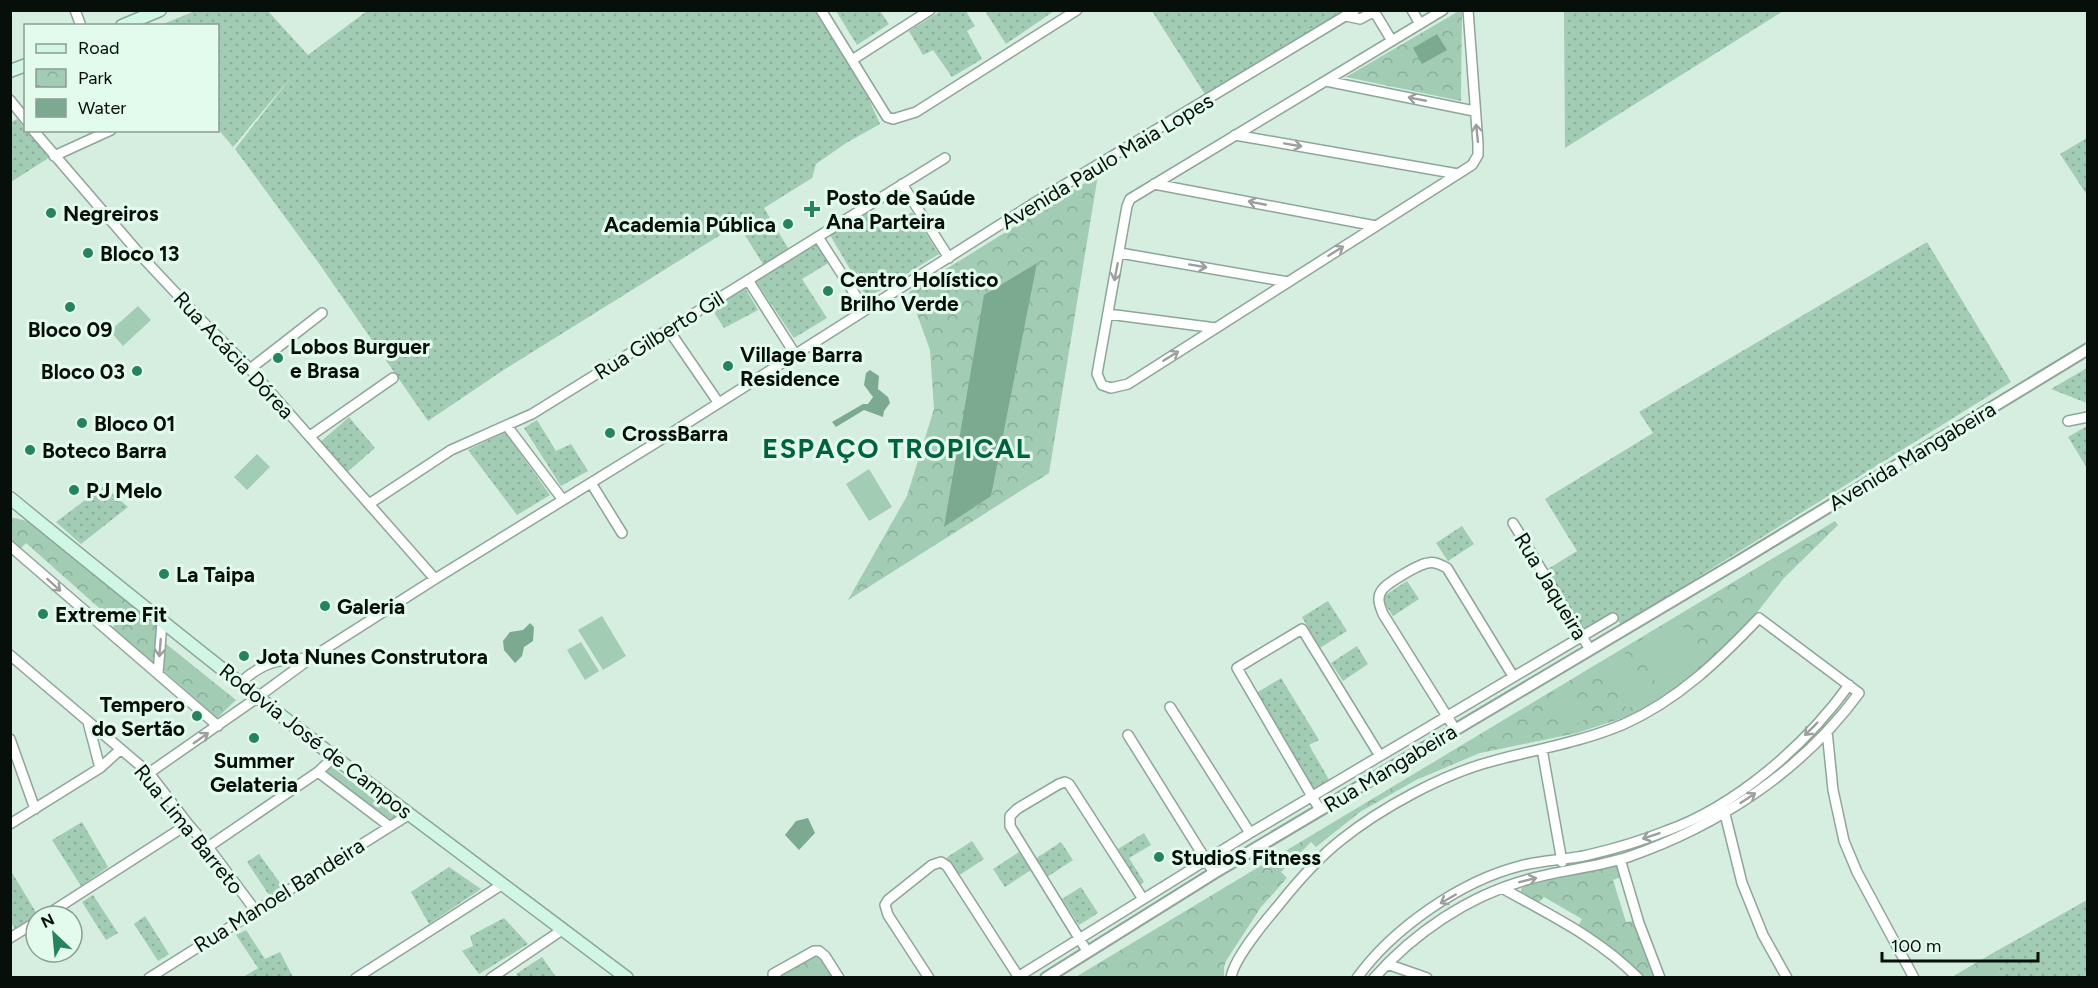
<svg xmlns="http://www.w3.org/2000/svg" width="2098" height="988" viewBox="0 0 2098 988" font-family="Figtree,sans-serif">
  <defs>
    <pattern id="grass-dots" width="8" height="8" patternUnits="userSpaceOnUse" patternTransform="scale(1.5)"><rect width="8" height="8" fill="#a2ccb4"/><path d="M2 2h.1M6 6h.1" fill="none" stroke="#8aae99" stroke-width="1.8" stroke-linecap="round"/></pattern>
    <pattern id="park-crowns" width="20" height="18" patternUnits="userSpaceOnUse" patternTransform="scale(1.5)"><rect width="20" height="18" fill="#a2ccb4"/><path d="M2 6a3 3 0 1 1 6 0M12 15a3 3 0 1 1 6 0" fill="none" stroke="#8aae99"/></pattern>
  </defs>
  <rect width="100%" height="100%" fill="#d5eedf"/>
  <!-- grass -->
  <path fill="url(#grass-dots)" d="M942 10 966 11 975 26 967 31 982 59 952 77 933 50 923 55 909 31Z
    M195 11H268L308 55 367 11H816L869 99 880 124 846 143 816 164 812 178 764 208 791 253 766 269 738 224 505 369 428 421 318 262 235 149 292 76 233 147 218 129V26H158Z
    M836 11H880L889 24 857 45Z
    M985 11H1054L1006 44Z
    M1152 11H1355L1208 99Z
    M1564 11V10L1783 11 1565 148Z
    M17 119 50 157 11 182V122Z
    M2087 138V195L2060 154Z
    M868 212 883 232 912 212 939 254 867 298 830 235Z
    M817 242 830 262 802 279 827 318 794 338 755 280Z
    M1927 242 2011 382 1621 625 1616 617 1582 637 1543 572 1577 551 1545 499 1653 433 1639 412Z
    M745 288 758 310 724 328 711 308Z
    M2087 368V403L2051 389Z
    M349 417 375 448 344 475 317 445Z
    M537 420 556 451 571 444 588 471 561 486 524 428Z
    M2087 426V468L2068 437Z
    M505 432 550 495 517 515 468 450Z
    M104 486 128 507 81 544 56 522Z
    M1462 526 1474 544 1448 561 1436 543Z
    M1407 581 1419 599 1393 616 1381 598Z
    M1328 601 1347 631 1320 648 1302 617Z
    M1357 646 1368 664 1343 681 1331 663Z
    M1281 678 1319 740 1309 745 1332 785 1313 797 1253 695Z
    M82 822 108 867 81 886 52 840Z
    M1144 833 1151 845 1129 858 1144 882 1140 885 1118 849Z
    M972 841 984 859 958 876 946 858Z
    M1061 842 1073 860 1047 877 1035 859Z
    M1019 852 1031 870 1005 887 993 869Z
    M259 854 283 887 269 895 247 862Z
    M449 867 481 889 429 924 411 892Z
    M11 871 37 914 15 929 11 922Z
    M1081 887 1098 913 1079 925 1062 899Z
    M93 895 118 933 106 940 82 902Z
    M2087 900V977H2001L1993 953Z
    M145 916 169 954 158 961 134 924Z
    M504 918 528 944 479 974 462 951 473 946 470 936Z
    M246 930 265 959 280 952 293 977H243L258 968 236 935Z
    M542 957 556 977H518L516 974Z"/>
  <!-- park -->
  <path fill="url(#park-crowns)" d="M1459 11H1462L1461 101 1346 77Z
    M1098 175 1049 473 848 600 907 496 934 409 930 350 909 292Z
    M10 517 44 525 162 622 158 674 109 632 116 623 26 543 17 552 11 545Z
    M1835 521 1838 525 1784 578 1737 638 1669 697 1629 716 1577 733 1480 753 1416 780 1360 812 1316 847 1311 842 1281 872 1287 878 1261 907 1226 961 1224 967V977L1074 978Z
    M165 643 236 700 217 718 163 670Z
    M331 766 397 817 389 821 324 770Z
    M1617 866 1621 877 1613 880 1626 922 1633 921 1654 977H1640L1578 926 1582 919 1544 897 1539 902 1521 892V889L1525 885Z
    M819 951 839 977 777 978 773 974Z
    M1993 953 2001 977 1950 978Z"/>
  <!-- pitch -->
  <path fill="#a2ccb4" d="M138 306 151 320 123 346 110 331Z
    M257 454 270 467 247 490 234 477Z
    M869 469 892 507 869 521 846 484Z
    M602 616 626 656 603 670 578 630Z
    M1678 618 1705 663 1660 690 1633 645Z
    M581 642 599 671 585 680 567 650Z
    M1623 650 1650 696 1627 709 1600 664Z
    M1569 683 1589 717 1568 729 1549 696Z"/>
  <!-- water -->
  <path fill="#7baa90" d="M1437 34 1447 50 1422 64 1413 48Z
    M1037 263 991 496 944 527 984 295Z
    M870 370 879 376 878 389 888 397 890 403 884 411 883 417 864 410 836 427 832 422 863 404H868L873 397 864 385 866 373Z
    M530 623 534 627 533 641 524 647 522 656 515 663 504 650 503 641 510 632 523 630Z
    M808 818 815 833 799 850 785 835 796 821Z"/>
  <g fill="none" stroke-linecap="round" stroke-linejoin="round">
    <defs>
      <path id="minor" d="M75 10 81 26
        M821 10 887 117 893 119 916 112 1077 10
        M1369 10 1377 16 1392 41
        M1412 10 1420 24
        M1443 10 1130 199 1127 206 1097 374 1102 385 1111 388 1128 384 1472 165 1478 155V144L1468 10
        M1346 16 1360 19 1373 12
        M852 60 930 10
        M1326 81 1474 111
        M10 100 26 120
        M33 130 144 259 203 322 250 369 435 579
        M1235 135 1458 174
        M54 156 111 130
        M902 184 949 258
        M1154 184 1376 226
        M818 237 865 310
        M1120 253 1288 282
        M748 280 795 354
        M1108 314 1216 328
        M668 329 718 402
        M250 369 322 313
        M2068 421 2088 417
        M507 426 563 500
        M310 436 393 378
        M591 483 622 533
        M369 504 451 450 532 414 945 158
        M1513 523 1589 648
        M10 546 218 726
        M10 655 149 773 188 824 208 847 255 910
        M158 674 162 622
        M240 683C264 661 280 659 311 658
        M1170 707 1250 833
        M88 722 100 768
        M1455 729 1383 614C1380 606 1376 598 1382 590 1387 583 1419 564 1428 563 1435 561 1441 565 1447 568L1513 676
        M1827 731 1833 790 1844 841 1857 872 1914 978
        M1128 735 1214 873
        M10 739 35 809
        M1542 749 1562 862
        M318 772 389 826
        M149 773 251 702 311 658 435 579 662 439 1031 205 1355 10
        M1320 810 1237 668 1302 629 1380 756
        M1724 810 1742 883 1763 935 1787 978
        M10 824 100 768 121 749
        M208 847 318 772 335 756
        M1620 859 1639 923 1660 978
        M1502 888C1550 915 1599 938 1638 978
        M45 916 188 824
        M10 938 36 922
        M1087 951 1010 826V816L1017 809 1059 784 1065 782 1069 784 1143 899
        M1387 964 1427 978
        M149 978 410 814
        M356 978 503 884
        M491 978 562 930
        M777 978 773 974 814 951H819L825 956 839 978
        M929 978 888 915 885 905 888 900 932 865 941 862 947 866 1018 976
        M1016 978 1250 833 1613 618
        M1231 978C1233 960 1266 920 1278 906 1297 882 1317 859 1341 840 1381 808 1443 774 1493 761 1537 749 1582 742 1624 724 1678 700 1719 660 1759 618L1859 693C1802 771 1718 826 1628 857 1594 868 1559 870 1526 880 1468 896 1414 933 1374 978
        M1357 978C1393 928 1461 881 1520 866 1542 860 1566 860 1588 855 1614 849 1641 841 1666 831 1736 806 1806 745 1849 685"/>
      <path id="tertiary" d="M1046 978 1214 873 1736 563 2088 349"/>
      <path id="secondary" d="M122 26 160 10
        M10 71 26 65
        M10 498C142 606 274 712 409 814 482 869 555 923 627 978"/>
    </defs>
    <!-- minor casing -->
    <use href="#minor" stroke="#8ea698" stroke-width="12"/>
    <!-- tertiary casing -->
    <use href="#tertiary" stroke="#8ea698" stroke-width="14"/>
    <!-- secondary casing -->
    <use href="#secondary" stroke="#8ea698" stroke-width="15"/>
    <!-- minor -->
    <use href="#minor" stroke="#fff" stroke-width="9"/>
    <!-- tertiary -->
    <use href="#tertiary" stroke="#fff" stroke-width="10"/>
    <!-- secondary -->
    <use href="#secondary" stroke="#d0f7e5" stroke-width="12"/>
  </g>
  <!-- one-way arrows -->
  <defs><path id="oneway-shaft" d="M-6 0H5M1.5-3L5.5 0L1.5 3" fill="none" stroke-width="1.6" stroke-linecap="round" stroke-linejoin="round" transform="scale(1.5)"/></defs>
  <g stroke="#9c9f9d">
    <use href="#oneway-shaft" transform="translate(1417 99) rotate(-169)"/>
    <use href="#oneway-shaft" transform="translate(1477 133) rotate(-96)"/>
    <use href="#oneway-shaft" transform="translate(1293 145) rotate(10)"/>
    <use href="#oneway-shaft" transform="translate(1257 203) rotate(-169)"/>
    <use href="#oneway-shaft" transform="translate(1336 251) rotate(-32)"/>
    <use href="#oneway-shaft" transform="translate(1198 266) rotate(10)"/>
    <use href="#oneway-shaft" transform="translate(1116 272) rotate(101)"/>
    <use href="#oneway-shaft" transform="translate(1171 356) rotate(-32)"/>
    <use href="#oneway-shaft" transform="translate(54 585) rotate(42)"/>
    <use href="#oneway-shaft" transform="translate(160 648) rotate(95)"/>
    <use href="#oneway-shaft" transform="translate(1811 729) rotate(135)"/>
    <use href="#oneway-shaft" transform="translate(201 738) rotate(-35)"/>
    <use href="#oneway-shaft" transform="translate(1748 798) rotate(-33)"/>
    <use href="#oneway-shaft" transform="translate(1651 836) rotate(161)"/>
    <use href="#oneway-shaft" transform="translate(1528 880) rotate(-14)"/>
    <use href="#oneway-shaft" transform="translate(1448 899) rotate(150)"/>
  </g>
  <!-- markers -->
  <g fill="#26835b" stroke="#e2fbed" stroke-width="2">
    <path d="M809 200h6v6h6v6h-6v6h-6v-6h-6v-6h6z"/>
    <circle cx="51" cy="213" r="6"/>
    <circle cx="788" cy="224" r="6"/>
    <circle cx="88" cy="253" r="6"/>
    <circle cx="828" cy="291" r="6"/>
    <circle cx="70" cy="307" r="6"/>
    <circle cx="278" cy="358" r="6"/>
    <circle cx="728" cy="366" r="6"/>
    <circle cx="137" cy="371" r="6"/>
    <circle cx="82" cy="423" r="6"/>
    <circle cx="610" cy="433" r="6"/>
    <circle cx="30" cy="450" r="6"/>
    <circle cx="74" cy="490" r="6"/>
    <circle cx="164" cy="574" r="6"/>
    <circle cx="325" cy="606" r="6"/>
    <circle cx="43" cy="614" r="6"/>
    <circle cx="244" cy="656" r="6"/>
    <circle cx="197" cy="716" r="6"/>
    <circle cx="254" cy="738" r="6"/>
    <circle cx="1159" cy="857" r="6"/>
  </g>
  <g text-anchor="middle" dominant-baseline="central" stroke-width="6" stroke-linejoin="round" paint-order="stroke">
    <!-- street labels -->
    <g font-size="21" fill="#070f0a" stroke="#e2fbed">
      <text transform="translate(1107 161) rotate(-31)">Avenida Paulo Maia Lopes</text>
      <text transform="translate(659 335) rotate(-32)">Rua Gilberto Gil</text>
      <text transform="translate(234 355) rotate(47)">Rua Acácia Dórea</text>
      <text transform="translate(1912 456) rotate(-31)">Avenida Mangabeira</text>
      <text transform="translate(1551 586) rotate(59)">Rua Jaqueira</text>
      <text transform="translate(316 741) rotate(38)">Rodovia José de Campos</text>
      <text transform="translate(1390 768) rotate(-31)">Rua Mangabeira</text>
      <text transform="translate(189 829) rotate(51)">Rua Lima Barreto</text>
      <text transform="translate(279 895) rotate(-32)">Rua Manoel Bandeira</text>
    </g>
    <!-- poi labels -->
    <g font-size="21" font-weight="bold" fill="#070f0a" stroke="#e2fbed" text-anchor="start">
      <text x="826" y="197">Posto de Saúde<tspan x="826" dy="24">Ana Parteira</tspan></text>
      <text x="63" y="213">Negreiros</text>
      <text x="776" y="224" text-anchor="end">Academia Pública</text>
      <text x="100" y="253">Bloco 13</text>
      <text x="840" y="279">Centro Holístico<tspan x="840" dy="24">Brilho Verde</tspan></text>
      <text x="70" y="329" text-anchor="middle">Bloco 09</text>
      <text x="290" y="346">Lobos Burguer<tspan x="290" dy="24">e Brasa</tspan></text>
      <text x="740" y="354">Village Barra<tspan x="740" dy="24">Residence</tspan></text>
      <text x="125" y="371" text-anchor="end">Bloco 03</text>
      <text x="94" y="423">Bloco 01</text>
      <text x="622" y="433">CrossBarra</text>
      <text x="42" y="450">Boteco Barra</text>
      <text x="86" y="490">PJ Melo</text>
      <text x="176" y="574">La Taipa</text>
      <text x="337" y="606">Galeria</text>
      <text x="55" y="614">Extreme Fit</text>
      <text x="256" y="656">Jota Nunes Construtora</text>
      <text x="185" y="704" text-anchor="end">Tempero<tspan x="185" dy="24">do Sertão</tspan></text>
      <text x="254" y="760" text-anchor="middle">Summer<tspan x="254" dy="24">Gelateria</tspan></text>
      <text x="1171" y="857">StudioS Fitness</text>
    </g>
    <!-- district labels -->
    <g font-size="27" font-weight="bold" letter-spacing="1.5" fill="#00623f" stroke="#e2fbed">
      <text x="897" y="448">ESPAÇO TROPICAL</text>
    </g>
  </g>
  <!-- border -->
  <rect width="2098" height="988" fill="none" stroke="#070f0a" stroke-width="24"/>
  <!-- legend -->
  <rect x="24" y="24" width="195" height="108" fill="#e2fbed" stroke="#8a9d92" stroke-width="1.5"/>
  <rect x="36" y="44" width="30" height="9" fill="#d0f7e5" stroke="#8a9d92" stroke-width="1.5"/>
  <text x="78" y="54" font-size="18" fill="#070f0a">Road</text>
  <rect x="36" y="69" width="30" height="18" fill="url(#park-crowns)" stroke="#8a9d92" stroke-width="1.5"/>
  <text x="78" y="84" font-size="18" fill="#070f0a">Park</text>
  <rect x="36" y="99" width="30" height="18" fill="#7baa90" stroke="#8a9d92" stroke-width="1.5"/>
  <text x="78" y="114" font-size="18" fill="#070f0a">Water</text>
  <!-- north arrow -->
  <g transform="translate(54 934) rotate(334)"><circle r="28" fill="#e2fbed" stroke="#8a9d92" stroke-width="1.5"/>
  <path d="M0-4.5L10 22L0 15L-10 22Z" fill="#26835b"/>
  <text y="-9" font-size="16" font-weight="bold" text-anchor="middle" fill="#070f0a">N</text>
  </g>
  <!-- scale -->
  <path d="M1882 952v9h156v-9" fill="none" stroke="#070f0a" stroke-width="3"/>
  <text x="1891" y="952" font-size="18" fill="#070f0a" stroke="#e2fbed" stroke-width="4.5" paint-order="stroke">100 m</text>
</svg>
